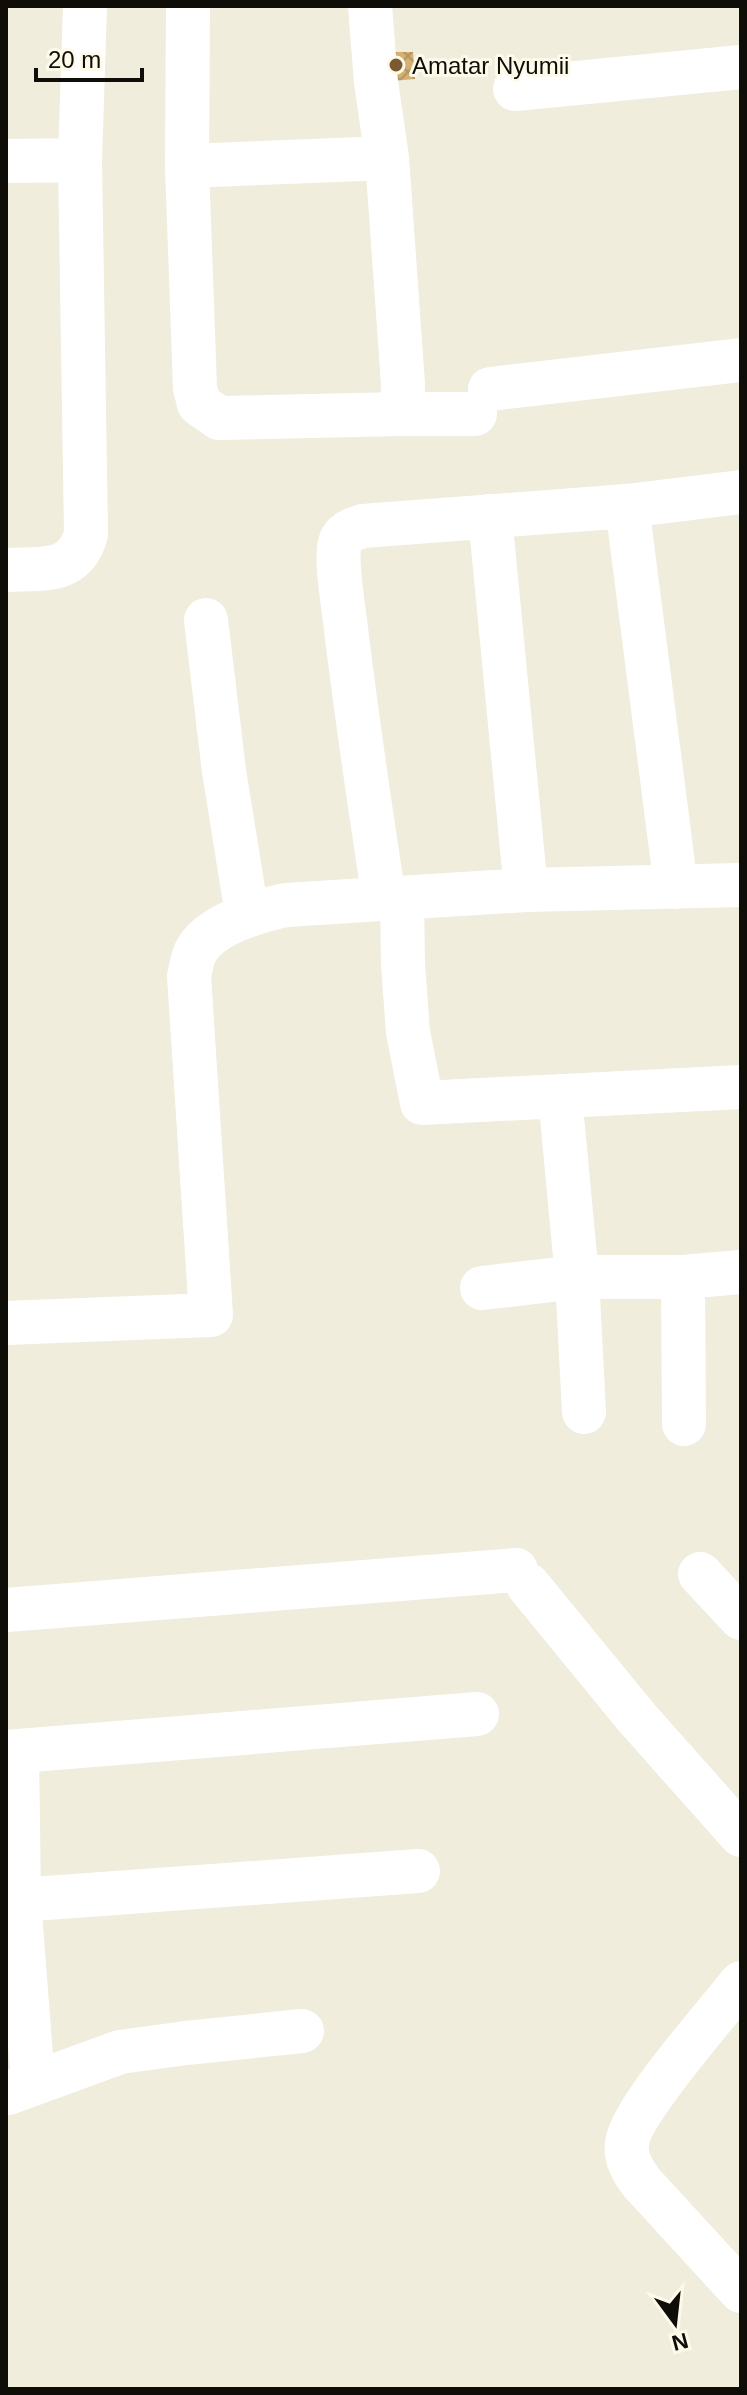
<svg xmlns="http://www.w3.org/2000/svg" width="747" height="2395" viewBox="0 0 747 2395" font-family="Helvetica,sans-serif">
  <defs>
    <pattern id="building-cross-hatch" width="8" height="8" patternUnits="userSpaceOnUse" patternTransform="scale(2)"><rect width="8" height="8" fill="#d4b072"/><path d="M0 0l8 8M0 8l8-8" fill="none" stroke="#b59661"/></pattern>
  </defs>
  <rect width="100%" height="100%" fill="#f0eddd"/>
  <!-- building -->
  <path fill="url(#building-cross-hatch)" d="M377 52H413L415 79 380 82Z"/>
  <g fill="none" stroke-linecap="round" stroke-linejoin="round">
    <!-- minor -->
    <path stroke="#fff" stroke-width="44" d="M188 6 187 166 195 388 199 404 219 418 402 414 403 384 387 158 376 82 370 6
      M515 89 741 67
      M6 161 80 160
      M187 166 387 158
      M490 389 741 360
      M402 414H475
      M627 506 676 887
      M490 516 526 890
      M6 570C42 568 75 575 86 534L80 160 85 6
      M206 620 224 771 247 914
      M384 898C370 808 357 719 346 629 344 609 335 561 340 543 343 532 353 529 363 526L627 506 741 492
      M402 898 403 964 408 1032 422 1103 741 1087
      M560 1096 577 1277H683L741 1272
      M683 1277 684 1424
      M482 1288 577 1277 584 1412
      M6 1323 211 1315 189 976C191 968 192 958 196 951 211 924 258 911 286 905L526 890 741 885
      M700 1574 741 1618
      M528 1585 637 1718 741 1835
      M6 1610 516 1570
      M6 1752 477 1714
      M17 1752 19 1900 33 2082
      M6 1901 418 1871
      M741 1983C717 2014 631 2110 627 2143 625 2158 632 2170 641 2182L741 2291
      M8 2093 120 2052 186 2043 302 2031"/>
  </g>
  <!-- markers -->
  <circle fill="#7a5a30" stroke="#fdfaea" stroke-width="3" cx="396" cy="65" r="8"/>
  <g text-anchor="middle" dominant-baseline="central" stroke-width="6" stroke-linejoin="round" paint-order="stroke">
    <!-- poi labels -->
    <g font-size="24" fill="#0e0d08" stroke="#fdfaea" text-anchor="start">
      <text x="412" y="65">Amatar Nyumii</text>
    </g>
  </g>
  <!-- border -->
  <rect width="747" height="2395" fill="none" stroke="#0e0d08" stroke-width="16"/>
  <!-- north arrow -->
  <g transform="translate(675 2323) rotate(165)" stroke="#fdfaea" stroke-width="6" paint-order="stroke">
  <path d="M0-6L14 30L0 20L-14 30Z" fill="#0e0d08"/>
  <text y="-12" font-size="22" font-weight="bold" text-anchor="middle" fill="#0e0d08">N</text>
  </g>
  <!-- scale -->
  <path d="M36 68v12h106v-12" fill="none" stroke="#0e0d08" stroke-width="4"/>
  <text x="48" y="68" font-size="24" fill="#0e0d08" stroke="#fdfaea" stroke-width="6" paint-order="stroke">20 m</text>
</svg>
